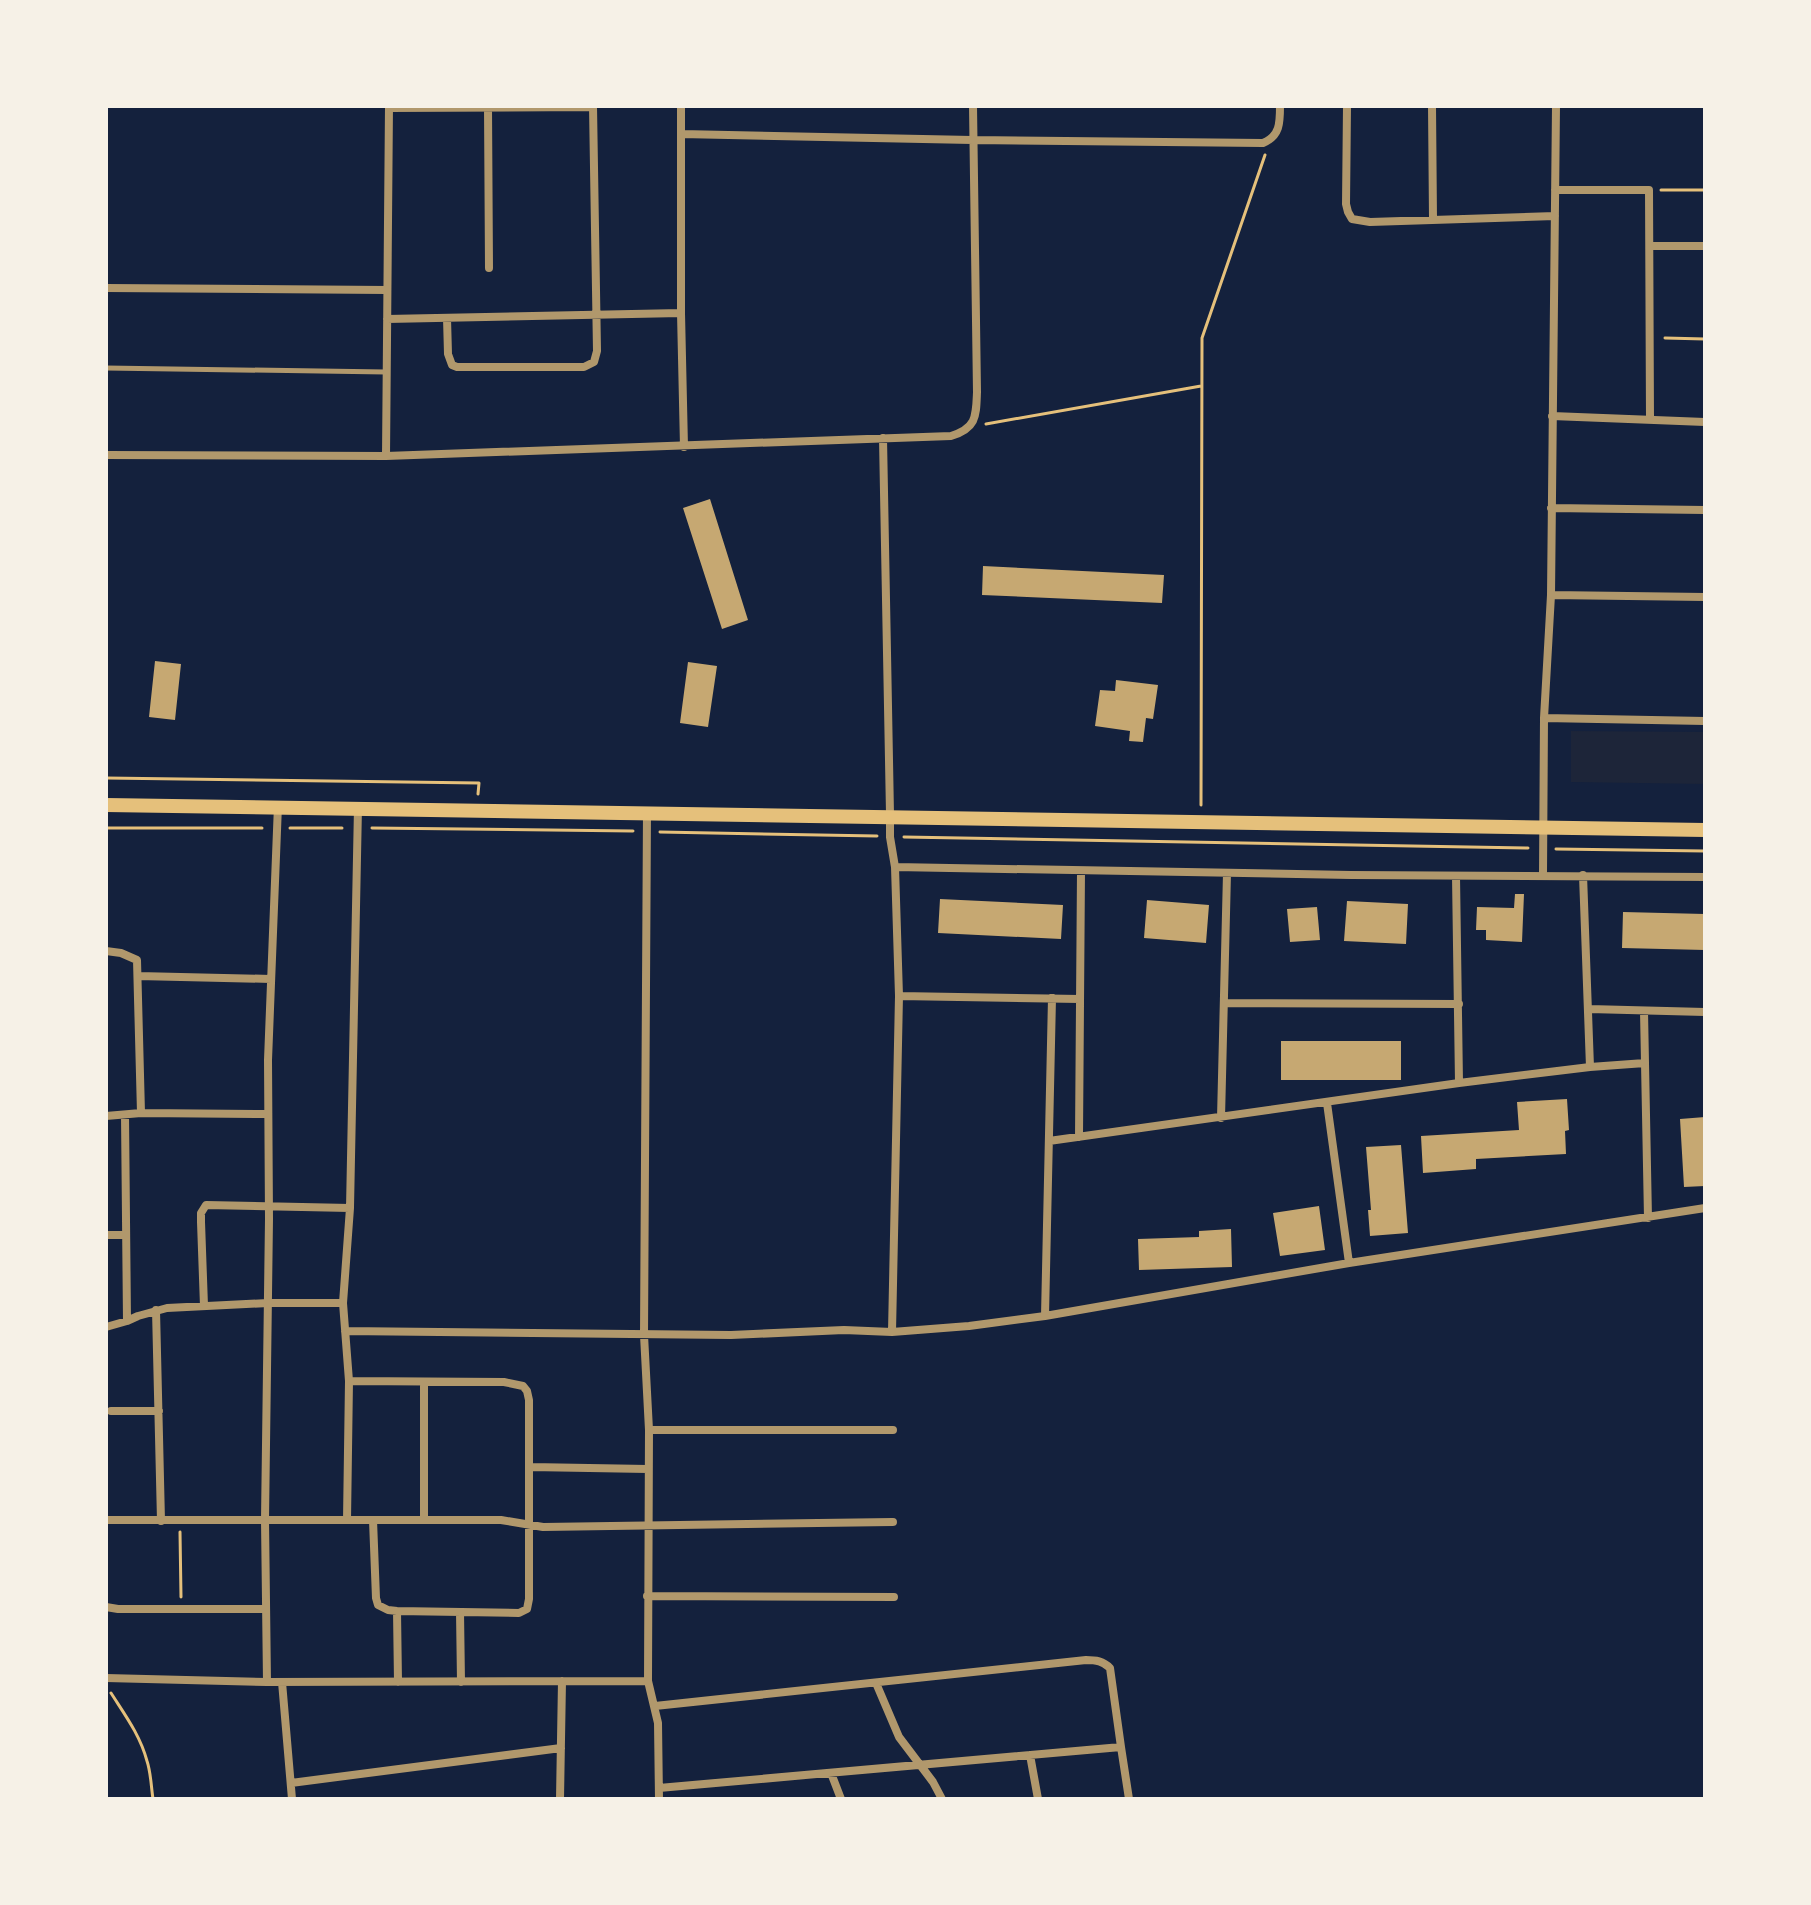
<svg xmlns="http://www.w3.org/2000/svg" width="1811" height="1905" viewBox="0 0 1811 1905" font-family="'Exo 2',sans-serif">
  <rect width="100%" height="100%" fill="#14213d"/>
  <!-- green -->
  <path fill="#1d2539" d="M1571 731 1705 732V784L1571 782Z"/>
  <!-- building -->
  <path fill="#c6a872" d="M710 499 748 620 722 629 683 508Z
    M983 566 1164 575 1162 603 982 595Z
    M155 661 181 664 175 720 149 717Z
    M688 662 717 666 708 727 680 723Z
    M1116 680 1158 685 1153 719 1146 718 1143 742 1129 741 1130 731 1095 726 1100 690 1115 691Z
    M1515 894H1524L1522 942 1486 940V930H1476L1477 907 1514 908Z
    M940 899 1063 905 1061 939 938 933Z
    M1147 900 1209 905 1206 943 1144 938Z
    M1347 901 1408 904 1406 944 1344 941Z
    M1317 907 1320 940 1290 942 1287 909Z
    M1623 912 1705 914V950L1622 948Z
    M1281 1041H1401V1080H1281Z
    M1567 1099 1569 1130 1565 1131 1566 1154 1476 1159V1169L1423 1173 1421 1136 1519 1130 1517 1102Z
    M1705 1117V1186L1684 1187 1680 1119Z
    M1401 1145 1408 1233 1370 1236 1368 1210H1371L1366 1147Z
    M1319 1206 1325 1250 1280 1256 1273 1213Z
    M1231 1229 1232 1267 1139 1270 1138 1239 1199 1237V1231Z"/>
  <g fill="none" stroke-linecap="round" stroke-linejoin="round">
    <!-- path -->
    <path stroke="#e5c07b" stroke-width="3" d="M1661 190H1705
      M1665 338 1705 339
      M986 424 1201 386
      M106 778 479 783 478 794
      M1201 805 1202 338 1265 155
      M106 828H262
      M290 828H342
      M372 828 633 831
      M660 832 877 836
      M904 837 1528 848
      M1556 849 1705 851
      M180 1532 181 1597
      M111 1693C125 1715 140 1735 147 1761 151 1773 151 1786 153 1799"/>
    <!-- service -->
    <path stroke="#b1986c" stroke-width="5" d="M106 368 386 372"/>
    <!-- minor -->
    <path stroke="#b1986c" stroke-width="8" d="M681 106V313L684 447
      M1347 106 1346 204 1348 212 1352 219 1370 222 1555 216
      M1432 106 1433 219
      M488 107 489 268
      M389 108 593 107
      M681 134 972 140 1263 143C1280 136 1280 123 1280 106
      M1555 190H1649L1650 420
      M1650 246H1705
      M106 288 387 290
      M447 318 448 354 452 365 457 367H584L594 362 597 351 593 106
      M387 319 681 313
      M1552 416 1705 422
      M883 438 890 814V837L895 867 899 996 892 1332
      M106 455 386 456 951 436C977 428 976 416 977 392L973 106
      M386 456 389 106
      M1551 508 1705 510
      M1551 595 1705 597
      M1544 718 1705 721
      M647 811 644 1335 649 1430 648 1681 658 1723 659 1799
      M895 867 1351 875 1705 877
      M1543 875 1544 718 1551 595 1556 106
      M1583 875 1590 1067
      M1456 876 1459 1083
      M106 951 121 953 137 960 141 1113
      M138 976 271 979
      M899 996 1080 999
      M1224 1003 1459 1004
      M1589 1009 1705 1012
      M1644 1011 1648 1218
      M1327 1103 1349 1263
      M125 1115 127 1321
      M106 1116 141 1113 268 1114
      M1221 1118 1227 873
      M1079 1137 1081 871
      M1049 1141 1459 1083 1590 1067 1645 1063
      M106 1235H126
      M204 1306 201 1222V1213L206 1205 350 1208
      M156 1310 161 1521
      M1045 1316 1052 998
      M106 1327 127 1321 138 1316 167 1308 268 1303H343
      M345 1331 731 1335 844 1330 892 1332 969 1326 1045 1316 1349 1263 1705 1208
      M349 1381 504 1382 523 1386 527 1391 529 1400V1599L527 1609 519 1613 397 1611 388 1610 378 1605 376 1598 373 1520
      M111 1411H159
      M649 1430H893
      M530 1467 648 1469
      M106 1520H501L543 1527 893 1522
      M347 1520 349 1381 343 1303 350 1208 358 807
      M424 1520V1382
      M647 1596 894 1597
      M106 1607 118 1609H266
      M397 1611 398 1682
      M460 1612 461 1682
      M106 1678 267 1682 648 1681
      M267 1682 265 1520 269 1219 268 1060 278 805
      M282 1682 292 1799
      M876 1683 899 1737 933 1782 942 1799
      M655 1706 1086 1660C1096 1660 1103 1661 1110 1668L1121 1747
      M1030 1755 1038 1799
      M831 1773 841 1799
      M291 1783 561 1748
      M659 1788 1121 1747 1129 1799
      M560 1799 562 1681"/>
    <!-- secondary -->
    <path stroke="#e5c07b" stroke-width="14" d="M106 805C639 810 1172 817 1705 830"/>
  </g>
  <!-- border -->
  <rect width="1811" height="1905" fill="none" stroke="#f6f1e7" stroke-width="216"/>
</svg>
